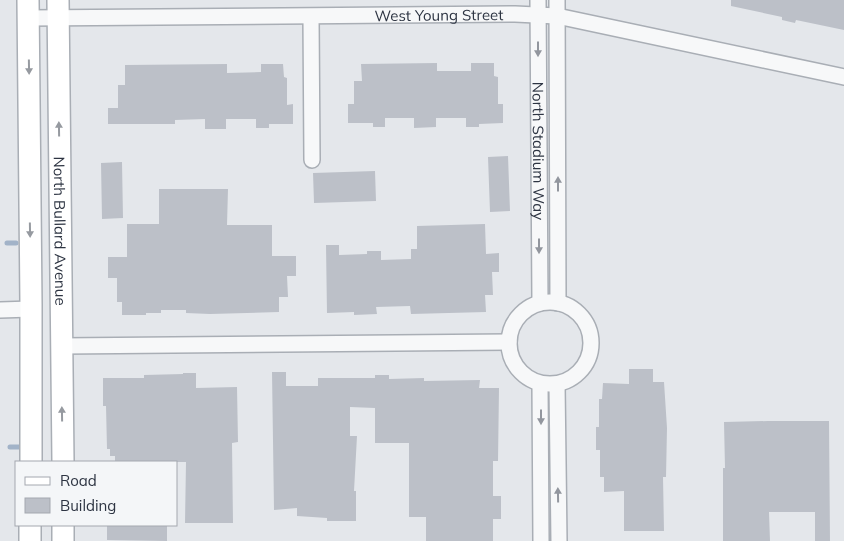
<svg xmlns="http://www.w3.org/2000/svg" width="844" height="541" viewBox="0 0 844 541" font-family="Mulish,sans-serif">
  <rect width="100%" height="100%" fill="#e4e7eb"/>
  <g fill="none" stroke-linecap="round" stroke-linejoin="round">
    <!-- stream -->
    <path stroke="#a2b3c8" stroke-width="5" d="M7 243H16
      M10 447H19"/>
  </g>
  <!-- building -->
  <path fill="#bcc0c8" d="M731 0H844V30L796 20 795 23 782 20V17L731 6Z
    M437 63V71H471V63H494V76L498 77V104H503V123L479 124V127H466V118H436V127L414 128V118H385V127H373V123H348V104H354V81H362L361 64Z
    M227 64V73L261 72V64H283L284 77 287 78V105L293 104V124H269V128H256V119H226V129H205V119L175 120V124H108V108H118V85H125V65Z
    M508 156 510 211 490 212 488 157Z
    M122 162 123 218 102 219 101 163Z
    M375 171 376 201 314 203 313 173Z
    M159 189H228L227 225H272V256H296V276H287L288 297H279V312L210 314 186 313V310H161V313H146V315H122V302H117V278H108V257H127V224H159Z
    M485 224 486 254 499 253V272H492L493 295H485L486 312 411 314 410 306 376 307 377 314 354 315V312L327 313 326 245H339V255L367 254V251H381V260L411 259V249H417V226Z
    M629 369H653V382H664L667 428 666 477H663L664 531H624V491L604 492V477H600V450H596V427H599V399H602L603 383 629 384Z
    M272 372H286V386H318V378H375V375H389V379L424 378V381L480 380 479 388H499L498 461H493V496H501V519H493V541H426V517H409V443H375V408L350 407V436H357L354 491H356V521H327V518L297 516V508L274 510Z
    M183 373H196V388L237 387 238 442 232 443 233 523H185L186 462H115V456H110V449H107L106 406H103V378H144V375L183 374Z
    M768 421H829L830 541H815V512H769L770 541H723V468H725L724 422Z
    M107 525H167V541L107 540Z"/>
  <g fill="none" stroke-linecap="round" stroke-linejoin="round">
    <defs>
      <g id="minor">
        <path id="s1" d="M538 0 540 303"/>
        <path d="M557 0 558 303"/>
        <path d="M311 17 312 160"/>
        <path id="s2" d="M29 18 515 14 557 16 844 77"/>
        <circle cx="550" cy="343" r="41"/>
        <path d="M0 310 31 309"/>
        <path d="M62 346 509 342"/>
        <path d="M540 384 541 541"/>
        <path d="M557 384 559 541"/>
      </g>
      <g id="secondary">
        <path d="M28 0 31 304V462"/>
        <path id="s3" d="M58 0 63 462"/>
        <path d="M63 525V541"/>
        <path d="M30 541V525"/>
      </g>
    </defs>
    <!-- minor casing -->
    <use href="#minor" stroke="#a9aeb5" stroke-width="18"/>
    <!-- secondary casing -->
    <use href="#secondary" stroke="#a9aeb5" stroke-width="24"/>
    <!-- minor -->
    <use href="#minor" stroke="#f7f8f9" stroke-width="15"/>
    <!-- secondary -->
    <use href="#secondary" stroke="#fff" stroke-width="21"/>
  </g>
  <!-- one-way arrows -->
  <defs><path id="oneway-solid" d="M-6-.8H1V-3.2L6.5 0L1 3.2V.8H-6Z" transform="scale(1.25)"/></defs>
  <g fill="#92969e">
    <use href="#oneway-solid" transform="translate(538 49) rotate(90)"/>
    <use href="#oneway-solid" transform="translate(558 184) rotate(-90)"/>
    <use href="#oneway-solid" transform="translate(539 246) rotate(90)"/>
    <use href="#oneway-solid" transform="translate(541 417) rotate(90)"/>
    <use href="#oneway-solid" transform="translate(558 495) rotate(-91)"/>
  </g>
  <g fill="#969aa0">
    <use href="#oneway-solid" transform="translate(29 67) rotate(89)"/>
    <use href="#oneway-solid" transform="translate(59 129) rotate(-91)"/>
    <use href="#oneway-solid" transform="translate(30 230) rotate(89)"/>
    <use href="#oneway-solid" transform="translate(62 414) rotate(-91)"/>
  </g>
  <g text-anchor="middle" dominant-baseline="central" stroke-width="4" stroke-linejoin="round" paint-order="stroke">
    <!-- street labels -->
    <g font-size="15" fill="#2d3442" stroke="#f4f6f8">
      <text stroke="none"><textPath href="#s2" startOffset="410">West Young Street</textPath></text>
      <text stroke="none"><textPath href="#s1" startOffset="151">North Stadium Way</textPath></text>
      <text stroke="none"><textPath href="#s3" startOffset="231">North Bullard Avenue</textPath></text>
    </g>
  </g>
  <!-- legend -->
  <rect x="15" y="461" width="162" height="65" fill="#f4f6f8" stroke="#a4a8af"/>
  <rect x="25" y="477" width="25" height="8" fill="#ffffff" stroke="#a4a8af"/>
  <text x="60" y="486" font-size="15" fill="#2d3442">Road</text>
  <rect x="25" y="498" width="25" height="15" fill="#bcc0c8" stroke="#a4a8af"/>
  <text x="60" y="511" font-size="15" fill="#2d3442">Building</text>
</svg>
